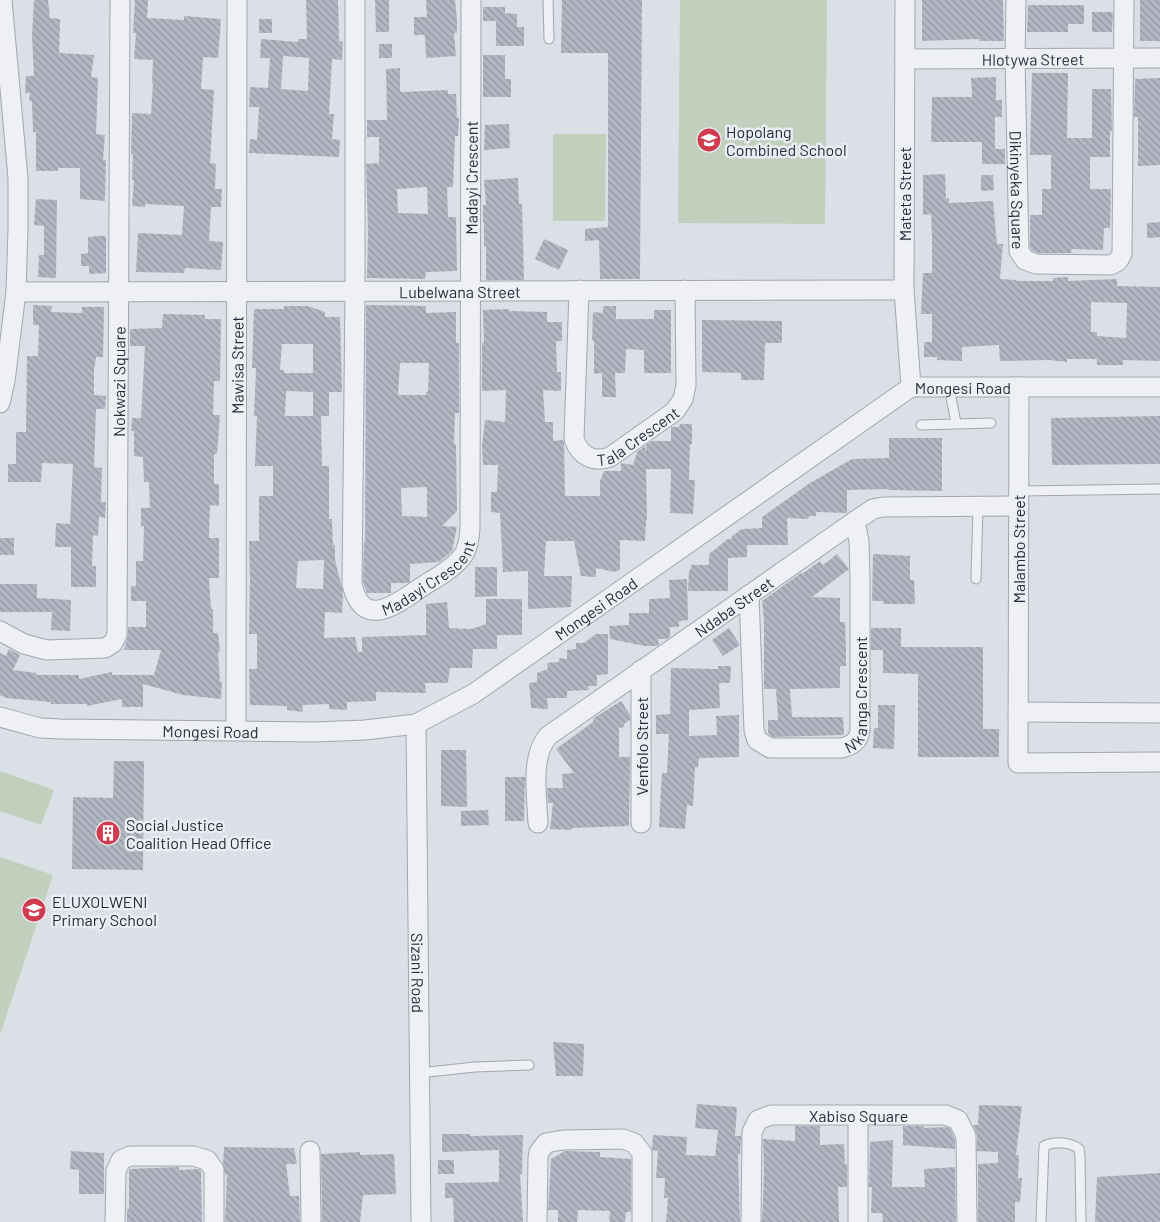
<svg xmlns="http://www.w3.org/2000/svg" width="1160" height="1222" viewBox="0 0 1160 1222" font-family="Barlow,sans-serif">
  <defs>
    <pattern id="building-back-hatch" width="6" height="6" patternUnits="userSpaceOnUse" patternTransform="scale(1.25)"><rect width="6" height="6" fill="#b2b8c3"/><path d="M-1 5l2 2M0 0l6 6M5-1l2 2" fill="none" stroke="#9196a0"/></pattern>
  </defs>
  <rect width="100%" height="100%" fill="#dbdfe6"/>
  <!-- garden -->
  <path fill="#c1d0bc" d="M680 0H827L825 224 678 223Z
    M553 134H606L605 221H553Z
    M0 771 54 790 41 825 0 811Z
    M0 857 53 875 0 1035Z"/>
  <!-- building -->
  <path fill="url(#building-back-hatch)" fill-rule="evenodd" d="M34 0H48L50 18 60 19 59 53 94 55 91 77 98 78 96 134 105 135 103 160H106L105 201 80 199V168H58V171H36V132H33L32 101H29L30 93H25L26 76H34L32 36Z
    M135 0H148L147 18 184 20V16L221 19 218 58 203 57 201 89 214 90 210 163 216 164 215 189H222L221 207H211L209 241 223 242 221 270 185 268 184 273 136 272 138 233 182 235 184 206 145 204V207L132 206 134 180H132L133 154H131L132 113 151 114 153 83H152L153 60 134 59 136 33H133Z
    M306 0H338L339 41 343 42 342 60 332 59 329 114H334L332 139 340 140 339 157 249 153 250 139 257 140 259 107H249L250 87 268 88 270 58H260L261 39 298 42V39H307ZM283 56 309 58 308 91 281 89Z
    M375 0H389V32H376Z
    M426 0H455L457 19V33H454L456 56 426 58 425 35H414V17H427Z
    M562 0H642L640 279H600L599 240 585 241V229L608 227V53H561Z
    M922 0H1003L1004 41H979V39L922 41Z
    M1140 0H1160V41H1140Z
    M1028 5H1084V24H1068V32H1027Z
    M483 7H505V13L517 14V27H524V46H496V21H483Z
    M1092 12H1113L1112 32H1092Z
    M259 19H272V33H259Z
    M379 44H392V58H379Z
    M483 55H505V79H511V97H483Z
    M400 68V91L402 92 448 90V94H456L457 118H459L458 136H455L453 187H447L448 217H456L457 271 426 272 425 279 367 278 368 233 366 164 379 163V137H367V120H387L386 69ZM427 187 428 214 398 213 397 189Z
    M1032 73H1068L1067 138H1092V89H1111L1112 131H1110V157H1090V189H1111L1110 228H1104L1103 250 1072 249 1071 253H1038L1032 251 1030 247V215H1042V189H1051V155H1030Z
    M996 77V100H1002V117H995V149H1005V164H982V142H931L932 97H972L971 78Z
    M1160 78V165L1138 166V117H1134L1135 79Z
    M509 124 510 148 484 150 485 125Z
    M945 174 946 199 949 198V203L993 201 997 244H1003L1000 279 1016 280V281H1053V278L1068 277V281L1117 279V286L1160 287V361L1123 360V365H1097V359H1067V362L1049 360 1000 361 999 345 962 347V361L937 360V357H924V342H932V314H921L923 273H932V238L931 214 923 215V175ZM1091 302 1127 303 1126 338 1097 336V332H1091Z
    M981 175H993L994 190 981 191Z
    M518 178 519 204H522L524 280H486V246H484V222H483V205H486L484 180Z
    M36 199 57 200 56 278 38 277 39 255H44V226L34 225Z
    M1160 222V237L1147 238V223Z
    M98 236H106V273L89 274V266H81V254L88 253V237Z
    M544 239 568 250 559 270 535 259Z
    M33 305 52 306 51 312 82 313V307H104L103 357H96L94 370V395L106 396 105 409H96L94 467 102 468 101 502H106L105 518 99 517 98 536 93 535 92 566H96V587H71V547H55L56 523 70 524 73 464 42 463 41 482H8V464H16V432H26L27 356H38L39 325H33Z
    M366 305 426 306V313L456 312V343H459V413H455L454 444H456L457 511 442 526 457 527 452 551 439 562 410 564V582L407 583H391V593H367L363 582 364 541H365ZM400 363H429L428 392H426V395H398ZM427 487V517L402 516 401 488Z
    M284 306H308L325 312V317H340L342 392H329V416H321L322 466H329V519H332L333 545H335V560L343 592 342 613 325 612 324 638 355 637 358 652H362V637L426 635V604L447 602 449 628 471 629 486 624V599H522V635H497V649H473L472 668H450L448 683H425L426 693 376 692V701L347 702V710L329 709V704L302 705 303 712 287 710V706L250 705 249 669H257V634H249L250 579 249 541H259V496H273V466H255L257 416H254L256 368H252L254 309H284ZM282 344H313V373H284V370H280ZM286 391 313 392V416H285ZM324 560 323 589 296 588 298 561Z
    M603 306H616V319H654V310H671V373H644V350L626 349 625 373H615L616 397H602V373L594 374V341L592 340 593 312 603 313Z
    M509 309V311L547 312V322H562V341H556L557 372H561V391L543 390 545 422H553V441L563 440 564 444 565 496H600V481L604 471H621V463L633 465 637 452 645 446 646 456V445L652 441H671V427H679L680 424H692V444H690L689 480H695L693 514 670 513 671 469H646L647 520H646L645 541 620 540V570L614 572 596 568V577L581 576 574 541H546L544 576H572L571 607 528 609V571L503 572 500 513 491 512V492H497L498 465H483L482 445 485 420 505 422 506 390 482 391V343H484L483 310Z
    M163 314 205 315V319H221L220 381H214L213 415H220L217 454H214V484H219V506L210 505 209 538H219V578H209L211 609H213V633H218L220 652H218L220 682H222L221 699 183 695 143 684V707H122V699L87 706V704H51V702L6 698 1 695 0 697V653L6 656 9 649 20 655 13 670 36 673V675H79V679L112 672V675H154L161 650H124L128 635V627H146V601H131V586H136V561H143L144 526H141V508H150L149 482H144L143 457 134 456V431H131L132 418H141L145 346H130V329L162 328Z
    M702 320 782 321V343H765L764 380H741V373L702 372Z
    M1160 416V464L1052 465 1051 418Z
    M889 438H942V491L888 490V489L847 490V513L816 512V516H809L808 519 787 518 788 545H747V557L728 558V591H688L689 571 691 569V565H709V554L728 539H732V536L742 529 762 528V517L810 483 852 459 889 458Z
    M0 538H14V555H0Z
    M837 554 849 569 812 597 840 598V622H845L846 649V666H840V688L790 689 792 717H843L844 735 773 737 768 733V720H778L776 689H764V620L762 601 801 573 802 574 820 561 823 565Z
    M873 554 910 556V580H914L915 604H883V601H872Z
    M475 567H497V596L475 597Z
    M687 579 688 620 679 621V627H670V637L666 639H658L659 645 656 646H645L610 639 609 626 629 625V613H649V599L670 598 669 580Z
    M0 584H37V598L71 600 70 631 51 630 52 612H0Z
    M729 628 740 645 723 656 712 640Z
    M871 628H901V647H983V729H999V757H918V674L883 673V650H871Z
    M596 634H608V674L597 675V686H588L589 690 567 691V698H547L548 709 531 708 529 683 537 682V673L548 669 547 663 559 662V658L567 659V650L576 649V643H584Z
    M718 666H731L730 683H719L720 708 689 710V736L717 735 716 716 739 715V757L699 758 698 768 695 767 693 806 687 805 685 829 659 827 662 773H667L669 734H656V715L670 714 671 668 718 669Z
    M621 701 630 715V720L624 724V727L619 728V757H630L629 826 572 828 571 830 550 829 553 803H548L547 788H563L562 774 574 773 556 749 593 722 594 718Z
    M878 705H895L894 749 873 748 874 728H878Z
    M441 750H466L467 807 441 806Z
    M114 761H144L143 870 72 869 73 797 113 798Z
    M505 777H525L524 821H505Z
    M488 810 489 825 461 826V811Z
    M553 1042 584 1044 583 1076H556Z
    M697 1104 737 1107 735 1136H741L740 1155 738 1154 740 1222H666L668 1198H664L665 1178H656L658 1151 652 1150 653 1135 687 1137 686 1155 715 1156 718 1130 695 1128Z
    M979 1105 1022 1106 1016 1155H1019L1018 1178H1022L1020 1202H1015V1222H978V1164L998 1163V1152L977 1151V1135L973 1125H978Z
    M795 1126H820V1145L844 1144 845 1164H847V1187H838L839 1222H762L764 1170 763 1139 795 1141Z
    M903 1126H924V1128L946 1127 950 1129 955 1139V1149L903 1145Z
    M442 1134H470V1136L523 1135 522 1174H520L523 1222H454L453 1198H445V1183L499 1182V1150L442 1152Z
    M893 1140 892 1187H925L924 1169 955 1167 956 1222H883L882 1213H871L872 1187H869L870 1142Z
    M224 1147 294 1148 297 1164H286L290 1196H299L300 1222H225L227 1174H225L223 1164Z
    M71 1151 104 1153V1194H79V1170L70 1169Z
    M565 1151 600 1152V1157L631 1159V1212H626L625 1222H609L610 1211 578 1210 577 1222H558V1210H548L551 1159Z
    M360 1152V1155L394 1154 396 1194 363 1195 360 1222H322L321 1154Z
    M438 1160H454V1174H438Z
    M179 1167V1170L199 1169 201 1171 202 1222H127V1209H129V1169Z
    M1160 1173V1222H1095L1097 1177Z"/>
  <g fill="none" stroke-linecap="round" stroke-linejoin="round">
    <defs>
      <path id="service" d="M548 0 549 39
        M949 387 956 423
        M921 425 991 423
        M1019 491 1160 489
        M976 579 978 506
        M419 1073 475 1067 529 1065
        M1041 1222 1044 1146C1054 1141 1071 1142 1079 1149L1080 1157 1081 1222"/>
      <g id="minor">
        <path id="s1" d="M355 0V291L352 584C363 632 398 603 423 586 436 578 451 570 461 558 468 550 469 539 470 529L471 0"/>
        <path d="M905 0 904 290 911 387"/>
        <path id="s2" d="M1016 0 1015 59 1019 251 1025 260 1036 264 1111 265 1118 261 1122 254 1124 0"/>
        <path id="s3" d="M905 59 1160 58"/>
        <path id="s4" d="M579 290 574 439C580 456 593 463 610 457L675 411 683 399 686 385 685 290"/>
        <path id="s5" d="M16 292 904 290"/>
        <path d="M1019 387 1018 763 1160 762"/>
        <path d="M0 403 5 381 16 292 18 229V178L2 0"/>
        <path id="s6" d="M749 595 754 730 757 740 770 748H842C852 745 858 742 860 731V578L859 541 855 521"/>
        <path id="s7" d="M0 631 24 644 47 650 105 648 113 643 117 635 120 0"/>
        <path d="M1018 712 1160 713"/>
        <path id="s8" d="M0 717 40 728 60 729 315 732 365 730 416 724 473 694 911 387H1160"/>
        <path id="s9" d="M416 724 421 1222"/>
        <path id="s10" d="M236 730 237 0"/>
        <path id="s11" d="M538 823C537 796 530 757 548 736L855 521 873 509 883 507 1019 506"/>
        <path d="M641 823V670"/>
        <path d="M310 1151 311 1222"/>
        <path d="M115 1222 116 1171 121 1160 130 1156H193L207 1160 214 1170V1222"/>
        <path d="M537 1222 538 1158 539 1152 546 1143 563 1140 623 1139 634 1143 642 1153V1222"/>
        <path id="s12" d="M751 1222 752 1132 758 1120 771 1115H946L958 1120 966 1136 967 1222"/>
        <path d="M858 1222V1116"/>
      </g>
    </defs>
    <!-- service casing -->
    <use href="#service" stroke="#a1a6b0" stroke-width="11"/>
    <!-- minor casing -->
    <use href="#minor" stroke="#a1a6b0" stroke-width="21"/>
    <!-- service -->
    <use href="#service" stroke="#eef0f4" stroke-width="9"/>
    <!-- minor -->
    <use href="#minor" stroke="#eef0f4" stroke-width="19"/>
  </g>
  <!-- icons -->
  <defs>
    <symbol id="school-disc" viewBox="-11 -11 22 22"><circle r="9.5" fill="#d03b4f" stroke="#eaeef4"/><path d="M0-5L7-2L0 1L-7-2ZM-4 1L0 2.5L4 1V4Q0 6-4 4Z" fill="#fff"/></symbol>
    <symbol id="building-disc" viewBox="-11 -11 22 22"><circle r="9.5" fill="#d03b4f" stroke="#eaeef4"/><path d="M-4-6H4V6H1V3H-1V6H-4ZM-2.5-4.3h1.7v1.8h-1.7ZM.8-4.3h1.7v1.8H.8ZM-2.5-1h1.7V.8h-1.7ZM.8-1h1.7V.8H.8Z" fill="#fff"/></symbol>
  </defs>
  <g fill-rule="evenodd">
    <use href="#school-disc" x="695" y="126" width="28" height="28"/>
    <use href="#building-disc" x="94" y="819" width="28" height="28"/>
    <use href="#school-disc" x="20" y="896" width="28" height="28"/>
  </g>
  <g text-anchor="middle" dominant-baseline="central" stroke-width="5" stroke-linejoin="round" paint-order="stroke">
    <!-- street labels -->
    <g font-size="16" fill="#252d3c" stroke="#eaeef4">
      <text stroke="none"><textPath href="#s3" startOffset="128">Hlotywa Street</textPath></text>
      <text stroke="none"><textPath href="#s1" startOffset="1106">Madayi Crescent</textPath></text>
      <text stroke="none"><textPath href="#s2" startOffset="190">Dikinyeka Square</textPath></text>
      <text transform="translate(904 194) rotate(-90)">Mateta Street</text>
      <text stroke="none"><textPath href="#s5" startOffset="444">Lubelwana Street</textPath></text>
      <text stroke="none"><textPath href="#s10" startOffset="365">Mawisa Street</textPath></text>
      <text stroke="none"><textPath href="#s7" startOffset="381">Nokwazi Square</textPath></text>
      <text stroke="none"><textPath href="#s8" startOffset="1069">Mongesi Road</textPath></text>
      <text stroke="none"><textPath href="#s4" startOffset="229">Tala Crescent</textPath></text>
      <text transform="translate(1018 549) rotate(-90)">Malambo Street</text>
      <text stroke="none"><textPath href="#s1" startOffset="686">Madayi Crescent</textPath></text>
      <text stroke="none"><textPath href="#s11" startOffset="316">Ndaba Street</textPath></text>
      <text stroke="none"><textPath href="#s8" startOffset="632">Mongesi Road</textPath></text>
      <text stroke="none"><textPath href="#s6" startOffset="295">Nkanga Crescent</textPath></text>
      <text stroke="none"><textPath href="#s8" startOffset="212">Mongesi Road</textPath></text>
      <text transform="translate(641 746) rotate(-90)">Venfolo Street</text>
      <text stroke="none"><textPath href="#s9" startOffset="249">Sizani Road</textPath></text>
      <text stroke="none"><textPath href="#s12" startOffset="205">Xabiso Square</textPath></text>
    </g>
    <!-- poi labels -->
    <g font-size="16" fill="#252d3c" stroke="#eaeef4" text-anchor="start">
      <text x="726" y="131">Hopolang<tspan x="726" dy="18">Combined School</tspan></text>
      <text x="126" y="824">Social Justice<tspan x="126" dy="18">Coalition Head Office</tspan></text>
      <text x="52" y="901">ELUXOLWENI<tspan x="52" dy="18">Primary School</tspan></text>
    </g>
  </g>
</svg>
